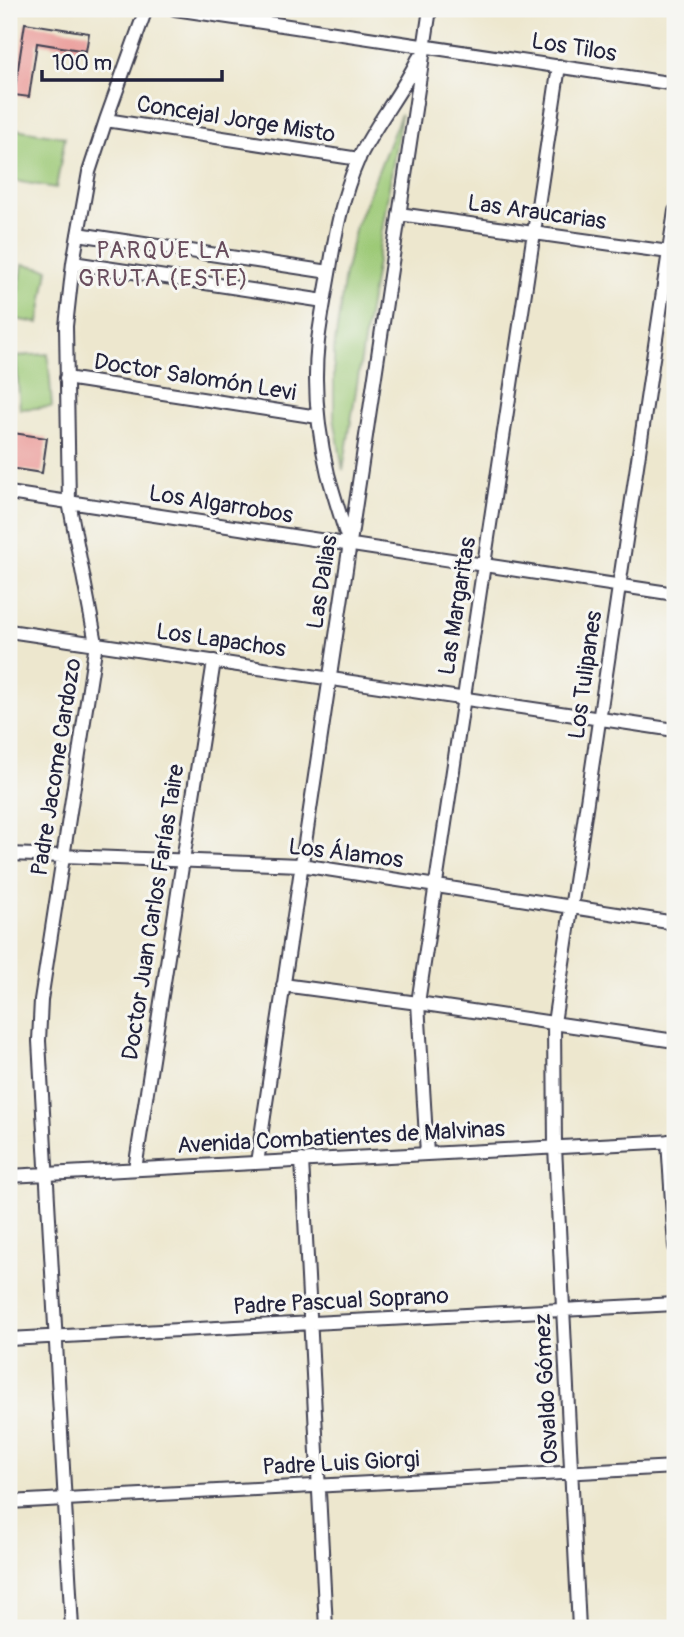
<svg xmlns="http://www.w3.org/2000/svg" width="684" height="1637" viewBox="0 0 684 1637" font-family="Pangolin,sans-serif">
  <rect width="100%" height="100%" fill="#f6f6f2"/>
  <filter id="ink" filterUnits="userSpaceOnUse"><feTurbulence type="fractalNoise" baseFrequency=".0143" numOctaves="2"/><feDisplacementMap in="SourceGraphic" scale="14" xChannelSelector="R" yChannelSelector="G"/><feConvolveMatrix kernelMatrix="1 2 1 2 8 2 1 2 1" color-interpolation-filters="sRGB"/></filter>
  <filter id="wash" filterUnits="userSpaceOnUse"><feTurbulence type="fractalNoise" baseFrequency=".00686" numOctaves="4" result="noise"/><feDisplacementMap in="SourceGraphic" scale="28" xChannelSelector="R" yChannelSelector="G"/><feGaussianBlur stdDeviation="1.57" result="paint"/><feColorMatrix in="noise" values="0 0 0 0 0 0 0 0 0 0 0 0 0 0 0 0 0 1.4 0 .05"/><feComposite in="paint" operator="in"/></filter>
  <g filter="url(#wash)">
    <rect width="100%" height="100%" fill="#ede7ce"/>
    <!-- park -->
    <path fill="#9cc976" stroke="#5f7658" stroke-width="2" d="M401 114 343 470 334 418V350L345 274 356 226Z
      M9 128 65 137 56 188 9 180Z
      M23 264 48 269 39 323 14 319Z
      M48 354 52 407 20 409 16 356Z"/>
    <g id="blocks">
      <!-- building -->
      <path fill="#eb9e9b" d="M25 23 89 33 86 51 37 43 29 97 14 95Z
        M13 433 47 438 42 473 9 468V445H11Z"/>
    </g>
  </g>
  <g filter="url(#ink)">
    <use href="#blocks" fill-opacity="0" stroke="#404051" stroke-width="2"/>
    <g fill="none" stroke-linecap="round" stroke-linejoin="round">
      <defs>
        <path id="street" d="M175 9 675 84
          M106 120 359 159
          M399 214 669 252
          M78 234 329 272
          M73 263 324 301
          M66 378 318 417
          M9 493 675 594
          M348 540C341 518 334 496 328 474 318 432 313 385 318 341 321 317 326 292 330 268 336 230 343 194 358 160 375 124 401 94 418 59
          M9 631 675 730
          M9 854 301 865 675 923
          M283 985 418 1003 675 1041
          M668 1141 675 1247
          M427 1154 418 1003 559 66
          M302 1160 326 1628
          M257 1163 430 9
          M135 1169 214 661
          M9 1176 675 1141
          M9 1339 675 1304
          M9 1502 675 1467
          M72 1628 39 1041 41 1000 96 643 69 502 66 326 73 263 89 172 106 120 146 9
          M579 1628 555 1147 554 1023 675 211"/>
      </defs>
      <!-- street casing -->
      <use href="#street" stroke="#404051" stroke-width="16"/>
      <!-- street -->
      <use href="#street" stroke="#fff" stroke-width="12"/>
    </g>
  </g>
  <g text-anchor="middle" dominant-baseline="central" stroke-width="6" stroke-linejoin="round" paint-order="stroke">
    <!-- street labels -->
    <g font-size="23" fill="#22223b" stroke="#f6f6f2">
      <text transform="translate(574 47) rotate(9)">Los Tilos</text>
      <text transform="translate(236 119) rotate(9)">Concejal Jorge Misto</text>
      <text transform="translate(537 212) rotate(8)">Las Araucarias</text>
      <text transform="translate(195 377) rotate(9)">Doctor Salomón Levi</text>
      <text transform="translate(221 504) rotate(9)">Los Algarrobos</text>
      <text transform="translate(322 582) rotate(-81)">Las Dalias</text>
      <text transform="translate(457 606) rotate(-81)">Las Margaritas</text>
      <text transform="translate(221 640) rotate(8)">Los Lapachos</text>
      <text transform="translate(585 675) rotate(-82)">Los Tulipanes</text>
      <text transform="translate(56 767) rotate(-81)">Padre Jacome Cardozo</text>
      <text transform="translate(346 853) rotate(7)">Los Álamos</text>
      <text transform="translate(153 912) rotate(-81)">Doctor Juan Carlos Farías Taire</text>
      <text transform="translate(341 1137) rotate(-3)">Avenida Combatientes de Malvinas</text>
      <text transform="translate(341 1301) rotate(-3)">Padre Pascual Soprano</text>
      <text transform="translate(546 1389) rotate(-93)">Osvaldo Gómez</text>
      <text transform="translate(341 1463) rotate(-3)">Padre Luis Giorgi</text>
    </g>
    <!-- neighbourhood labels -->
    <g font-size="24" letter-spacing="2" fill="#684d5d" stroke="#f6f6f2">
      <text x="164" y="250">PARQUE LA<tspan x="164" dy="28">GRUTA (ESTE)</tspan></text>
    </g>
  </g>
  <!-- margin -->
  <rect width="684" height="1637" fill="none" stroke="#f6f6f2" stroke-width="35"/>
  <!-- scale -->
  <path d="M42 70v10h180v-10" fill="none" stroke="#22223b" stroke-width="3.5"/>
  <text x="52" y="70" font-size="21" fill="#22223b" stroke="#f6f6f2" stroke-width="5" paint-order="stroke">100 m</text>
</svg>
